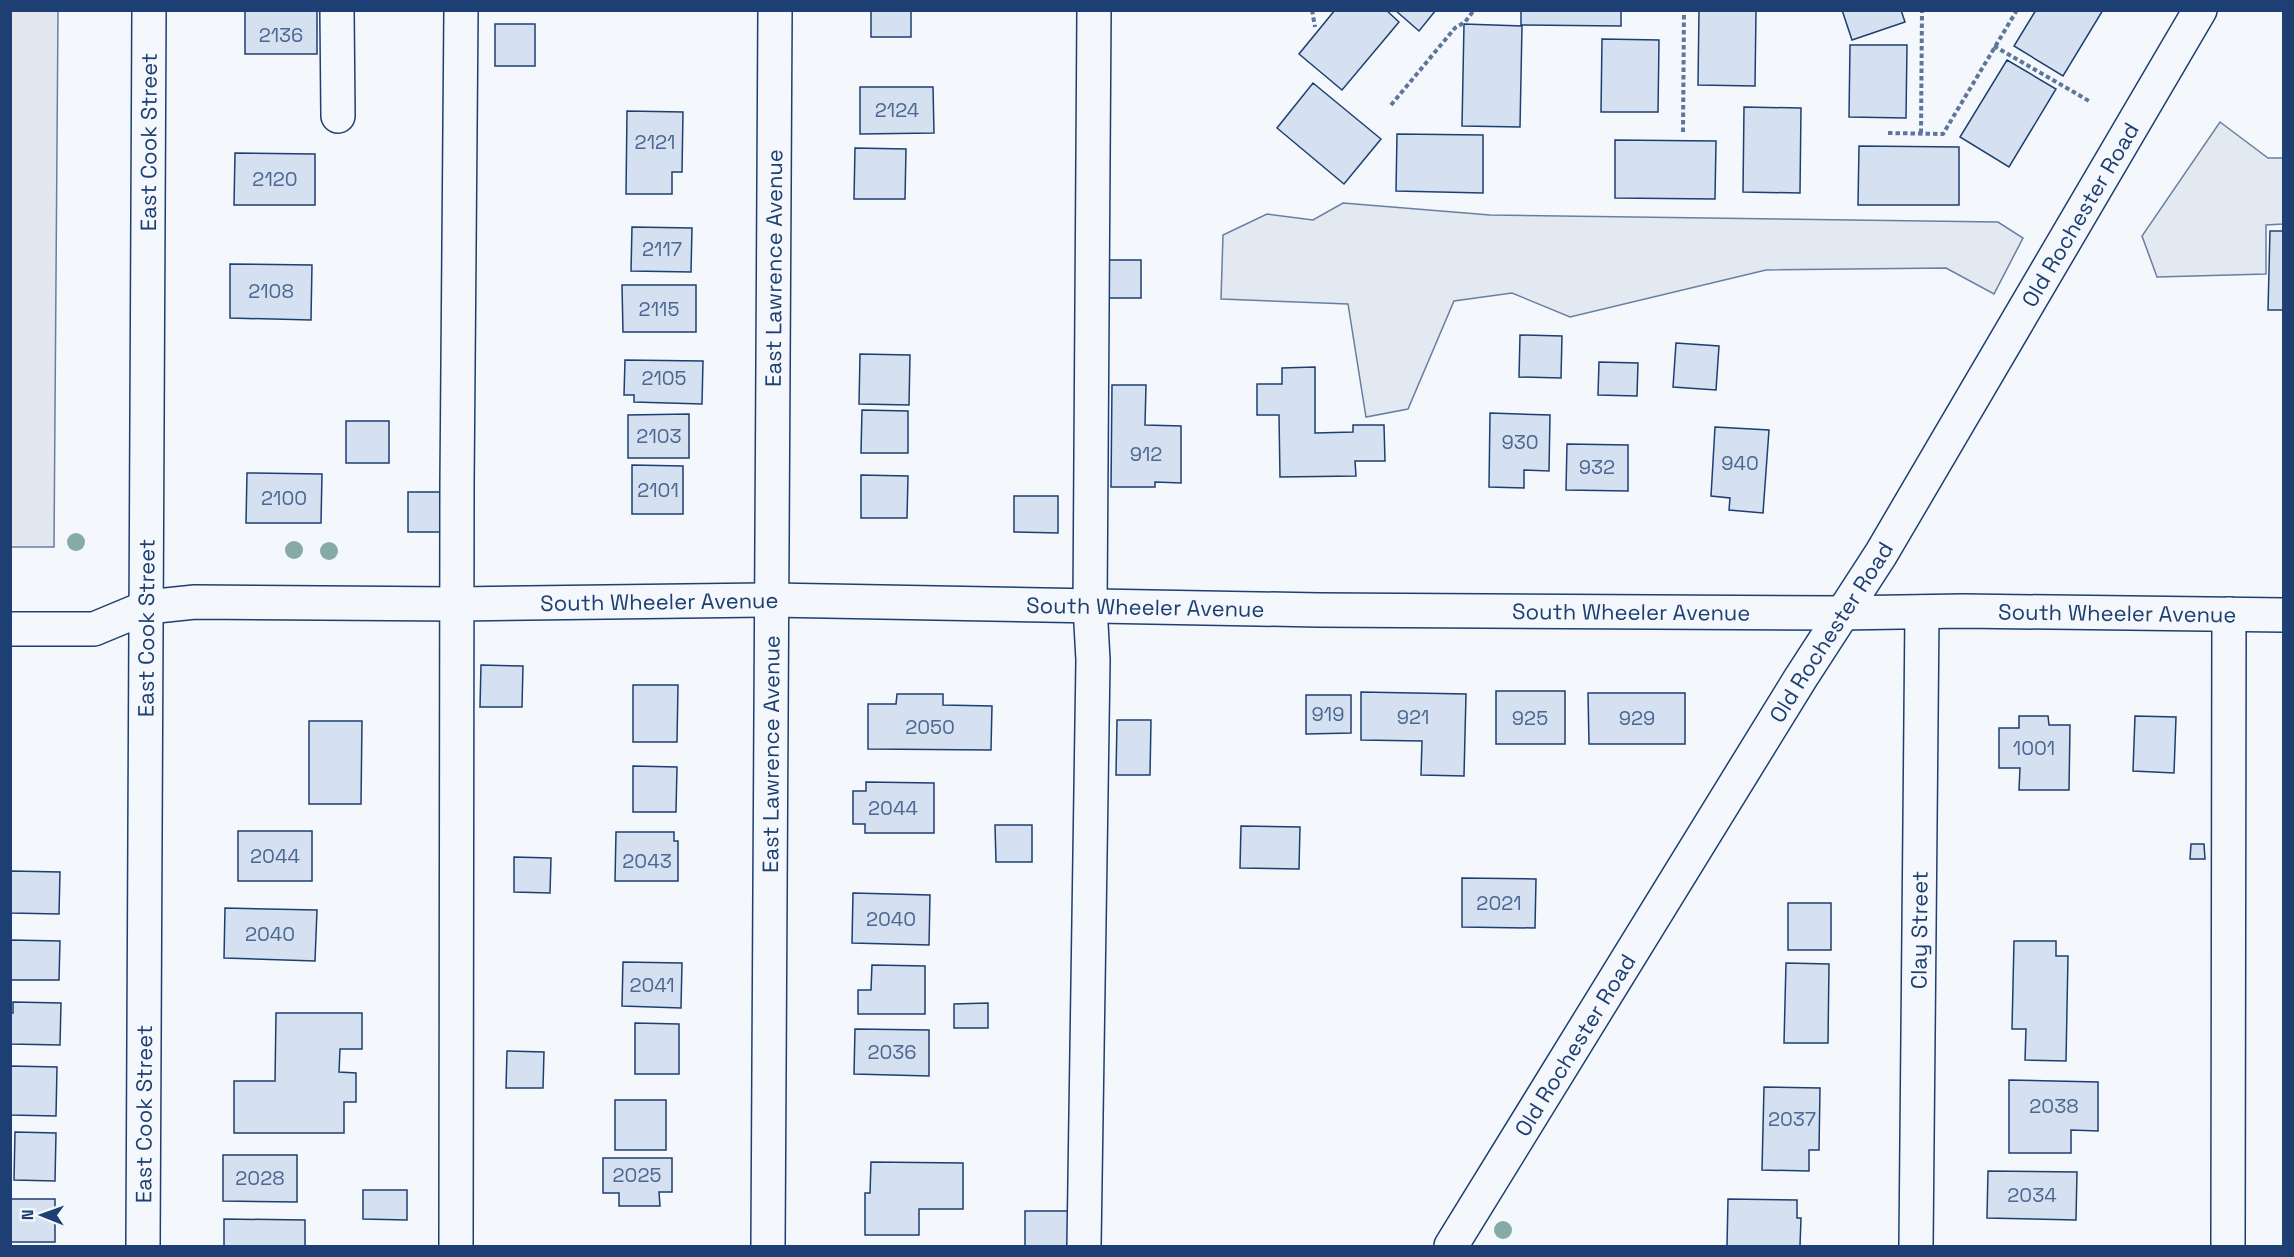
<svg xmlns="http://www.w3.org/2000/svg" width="2294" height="1257" viewBox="0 0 2294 1257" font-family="'Space Grotesk',sans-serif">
  <rect width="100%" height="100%" fill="#f4f7fb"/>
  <!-- green -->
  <path fill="#e3e9f0" stroke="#687fa3" stroke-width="1.5" d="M2220 122 2268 158H2283V224L2266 225V274L2157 277 2142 236Z
    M1343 203 1490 215 1998 222 2023 238 1994 294 1946 268 1766 270 1570 317 1512 293 1454 301 1408 409 1366 417 1348 304 1221 299 1223 235 1267 214 1313 220Z"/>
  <!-- parking -->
  <path fill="#e3e8f0" stroke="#687fa3" stroke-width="1.5" d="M11 10 58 11 54 547H11Z"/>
  <!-- building -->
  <path fill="#d5e0f0" stroke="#1d3f73" stroke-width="1.5" d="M245 10H317V54H245Z
    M871 10H911V37H871Z
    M1335 10H1386L1399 22 1342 90 1299 54Z
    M1395 10H1436L1419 31Z
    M1521 10H1621V26L1521 25Z
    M1699 10H1756L1755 86 1698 85Z
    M1842 10H1901L1905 22 1852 40Z
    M2036 10H2103L2063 76 2014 46Z
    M495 24H535V66H495Z
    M1464 24 1522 26 1520 127 1462 126Z
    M1602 39 1659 40 1658 112H1601Z
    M1850 45H1907L1906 118 1849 117Z
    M2007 60 2056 89 2009 167 1960 137Z
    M1313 83 1381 139 1344 184 1277 128Z
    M860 87H933L934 133 860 134Z
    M1744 107 1801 108 1800 193 1743 192Z
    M627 111 683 112 682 172H672V194H626Z
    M1397 134 1483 135V193L1396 191Z
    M1615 140 1716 141 1715 199 1615 198Z
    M1859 146 1959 147V205H1858Z
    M855 148 906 149 905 199H854Z
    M235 153 315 154V205H234Z
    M632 227 692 228 691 272 631 271Z
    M2270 231H2284V310H2268Z
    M1107 260H1141V298H1107Z
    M230 264 312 265 311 320 230 318Z
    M622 285H696V332H623Z
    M1520 335 1562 336 1561 378 1519 377Z
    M1676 343 1719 346 1716 390 1673 387Z
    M860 354 910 355 909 405 859 404Z
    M625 360 703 361 702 404 634 402V395H624Z
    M1599 362 1638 363 1637 396 1598 395Z
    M1315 367V433L1353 432V425H1384L1385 461H1355L1356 476 1280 477 1279 415H1257V384H1282V368Z
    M1112 385H1146L1145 425 1181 426V483L1155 482V487H1111Z
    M862 410 908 411V453H861Z
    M1490 413 1550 415 1549 471 1524 470V488L1489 487Z
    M689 414V458H628V415Z
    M346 421H389V463H346Z
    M1715 427 1769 430 1763 513 1729 510 1730 498 1711 496Z
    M1567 444 1628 445V491L1566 490Z
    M632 465 683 466V514H632Z
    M247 473 322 474 321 523H246Z
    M861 475 908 476 907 518H861Z
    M408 492H449L448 532H408Z
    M1014 496H1058V533L1014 532Z
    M481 665 523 666 522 707H480Z
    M633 685H678L677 742H633Z
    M1496 691H1565V744H1496Z
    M1361 692 1466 694 1464 776 1421 775 1422 741 1361 740Z
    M1588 693H1685V744H1589Z
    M897 694H943V705L992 706 991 750 868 749V704H896Z
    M1306 695H1351V733L1306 734Z
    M2019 716H2048L2049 725H2070L2069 790H2019L2020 768H1999V728H2019Z
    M2135 716 2176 717 2174 773 2133 771Z
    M1117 720H1151L1150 775H1116Z
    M309 721H362L361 804H309Z
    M633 766 677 767 676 812H633Z
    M866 782 934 783V833H865V824H853V791H866Z
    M995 825H1032V862H996Z
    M1241 826 1300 827 1299 869 1240 868Z
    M238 831H312V881H238Z
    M616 832H674V841H678V881H615Z
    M2191 844H2204L2205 859H2190Z
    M514 857 551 858 550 893 514 892Z
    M11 871 60 872 59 914 10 913Z
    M1462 878 1536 879 1535 928 1462 927Z
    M853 893 930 895 929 945 852 943Z
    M1788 903H1831V950H1788Z
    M225 908 317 910 315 961 224 958Z
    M10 940 60 941 59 980H10Z
    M2014 941H2056V956H2068L2066 1061 2025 1060 2026 1029H2012Z
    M623 962 682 963 681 1008 622 1006Z
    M1786 963 1829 964 1828 1043H1784Z
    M872 965 925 966V1014H858V990H871Z
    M13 1002 61 1003 60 1045 10 1044V1013H13Z
    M988 1003V1028H954V1004Z
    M276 1013H362V1049H340L339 1072 356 1073V1102H344V1133H234V1081H275Z
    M635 1023 679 1024V1074H635Z
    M855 1029 929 1030V1076L854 1074Z
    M507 1051 544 1052 543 1088H506Z
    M10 1066 57 1067 56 1116 10 1115Z
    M2009 1080 2098 1082V1131L2071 1130V1153H2009Z
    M1764 1087 1820 1088 1819 1150H1809V1171L1762 1170Z
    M615 1100H666V1150H615Z
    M15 1132 56 1133 55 1181 14 1180Z
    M223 1155H297V1202L223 1201Z
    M603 1158H672V1192H659L660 1206H619V1193H603Z
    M871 1162 963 1163V1209H919V1235H865V1193H870Z
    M1988 1171 2077 1172 2076 1220 1987 1218Z
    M363 1190H407V1220L363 1219Z
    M10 1199H55V1242H10Z
    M1728 1199 1797 1200V1218H1801L1800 1246H1727Z
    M1025 1211H1068V1246H1025Z
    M224 1219 305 1220V1246H224Z"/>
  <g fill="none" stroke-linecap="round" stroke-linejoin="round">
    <defs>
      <g id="minor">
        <path d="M337 10 338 116"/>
        <path id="s1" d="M10 629H94L147 607 195 602 457 604 772 600 1319 610 1840 613 1963 611 2284 615"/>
        <path id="s2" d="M143 1246 149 10"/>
        <path d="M456 1246 457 485 461 10"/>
        <path id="s3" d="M768 1246 775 10"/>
        <path d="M1084 1246 1093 660 1090 606 1094 10"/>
        <path id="s4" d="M1451 1246 1800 679 1881 554 2200 10"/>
        <path id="s5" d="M1916 1246 1922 612"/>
        <path d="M2228 1246 2229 614"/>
      </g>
    </defs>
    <!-- minor casing -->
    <use href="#minor" stroke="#1d3f73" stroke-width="36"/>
    <!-- path -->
    <path stroke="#5e769c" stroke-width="4" stroke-dasharray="4.5 3" stroke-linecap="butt" d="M1312 10 1315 27
      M1994 46 2089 101
      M1391 105 1455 28 1465 22 1474 10
      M1683 132 1684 10
      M1888 133 1943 134 2017 10
      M1921 133 1922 10"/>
    <!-- minor -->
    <use href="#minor" stroke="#f4f7fb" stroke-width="33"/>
  </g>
  <!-- trees -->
  <g fill="#86aba6">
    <circle cx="76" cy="542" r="9"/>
    <circle cx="294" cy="550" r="9"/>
    <circle cx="329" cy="551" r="9"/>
    <circle cx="1503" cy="1230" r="9"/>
  </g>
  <g text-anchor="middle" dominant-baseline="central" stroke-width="4.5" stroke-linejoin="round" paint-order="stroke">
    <!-- number labels -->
    <g font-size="20" fill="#4b6792">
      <text x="281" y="35">2136</text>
      <text x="897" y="110">2124</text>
      <text x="655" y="142">2121</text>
      <text x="275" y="179">2120</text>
      <text x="662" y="249">2117</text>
      <text x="271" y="291">2108</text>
      <text x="659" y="309">2115</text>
      <text x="664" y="378">2105</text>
      <text x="659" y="436">2103</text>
      <text x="1520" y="442">930</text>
      <text x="1146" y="454">912</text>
      <text x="1740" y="463">940</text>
      <text x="1597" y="467">932</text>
      <text x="658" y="490">2101</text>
      <text x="284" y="498">2100</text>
      <text x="1328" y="714">919</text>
      <text x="1413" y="717">921</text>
      <text x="1530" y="718">925</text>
      <text x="1637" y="718">929</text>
      <text x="930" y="727">2050</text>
      <text x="2034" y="748">1001</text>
      <text x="893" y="808">2044</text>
      <text x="275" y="856">2044</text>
      <text x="647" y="861">2043</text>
      <text x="1499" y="903">2021</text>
      <text x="891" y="919">2040</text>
      <text x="270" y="934">2040</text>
      <text x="652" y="985">2041</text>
      <text x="892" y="1052">2036</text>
      <text x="2054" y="1106">2038</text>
      <text x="1792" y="1119">2037</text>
      <text x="637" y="1175">2025</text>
      <text x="260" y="1178">2028</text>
      <text x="2032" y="1195">2034</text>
    </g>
    <!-- street labels -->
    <g font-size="22" fill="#1d3f73" stroke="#f4f7fb">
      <text stroke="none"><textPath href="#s2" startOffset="1104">East Cook Street</textPath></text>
      <text stroke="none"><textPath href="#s4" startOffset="1208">Old Rochester Road</textPath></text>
      <text stroke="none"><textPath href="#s3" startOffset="978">East Lawrence Avenue</textPath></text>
      <text stroke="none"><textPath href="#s1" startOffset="654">South Wheeler Avenue</textPath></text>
      <text stroke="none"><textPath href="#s1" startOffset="1140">South Wheeler Avenue</textPath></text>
      <text stroke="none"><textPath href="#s1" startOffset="1626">South Wheeler Avenue</textPath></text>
      <text stroke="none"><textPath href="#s1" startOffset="2112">South Wheeler Avenue</textPath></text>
      <text stroke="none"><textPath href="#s2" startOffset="618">East Cook Street</textPath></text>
      <text stroke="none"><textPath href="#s4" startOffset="722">Old Rochester Road</textPath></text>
      <text stroke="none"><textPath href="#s3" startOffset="492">East Lawrence Avenue</textPath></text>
      <text stroke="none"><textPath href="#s5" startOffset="316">Clay Street</textPath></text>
      <text stroke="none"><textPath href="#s4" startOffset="236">Old Rochester Road</textPath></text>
      <text stroke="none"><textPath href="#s2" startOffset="132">East Cook Street</textPath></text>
    </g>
  </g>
  <!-- border -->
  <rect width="2294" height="1257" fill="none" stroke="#1d3f73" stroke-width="24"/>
  <!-- north arrow -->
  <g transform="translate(42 1215) rotate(271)" stroke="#f4f7fb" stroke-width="4.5" paint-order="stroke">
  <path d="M0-4.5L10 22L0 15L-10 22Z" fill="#1d3f73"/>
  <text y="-9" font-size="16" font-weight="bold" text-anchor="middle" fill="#1d3f73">N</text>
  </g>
</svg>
